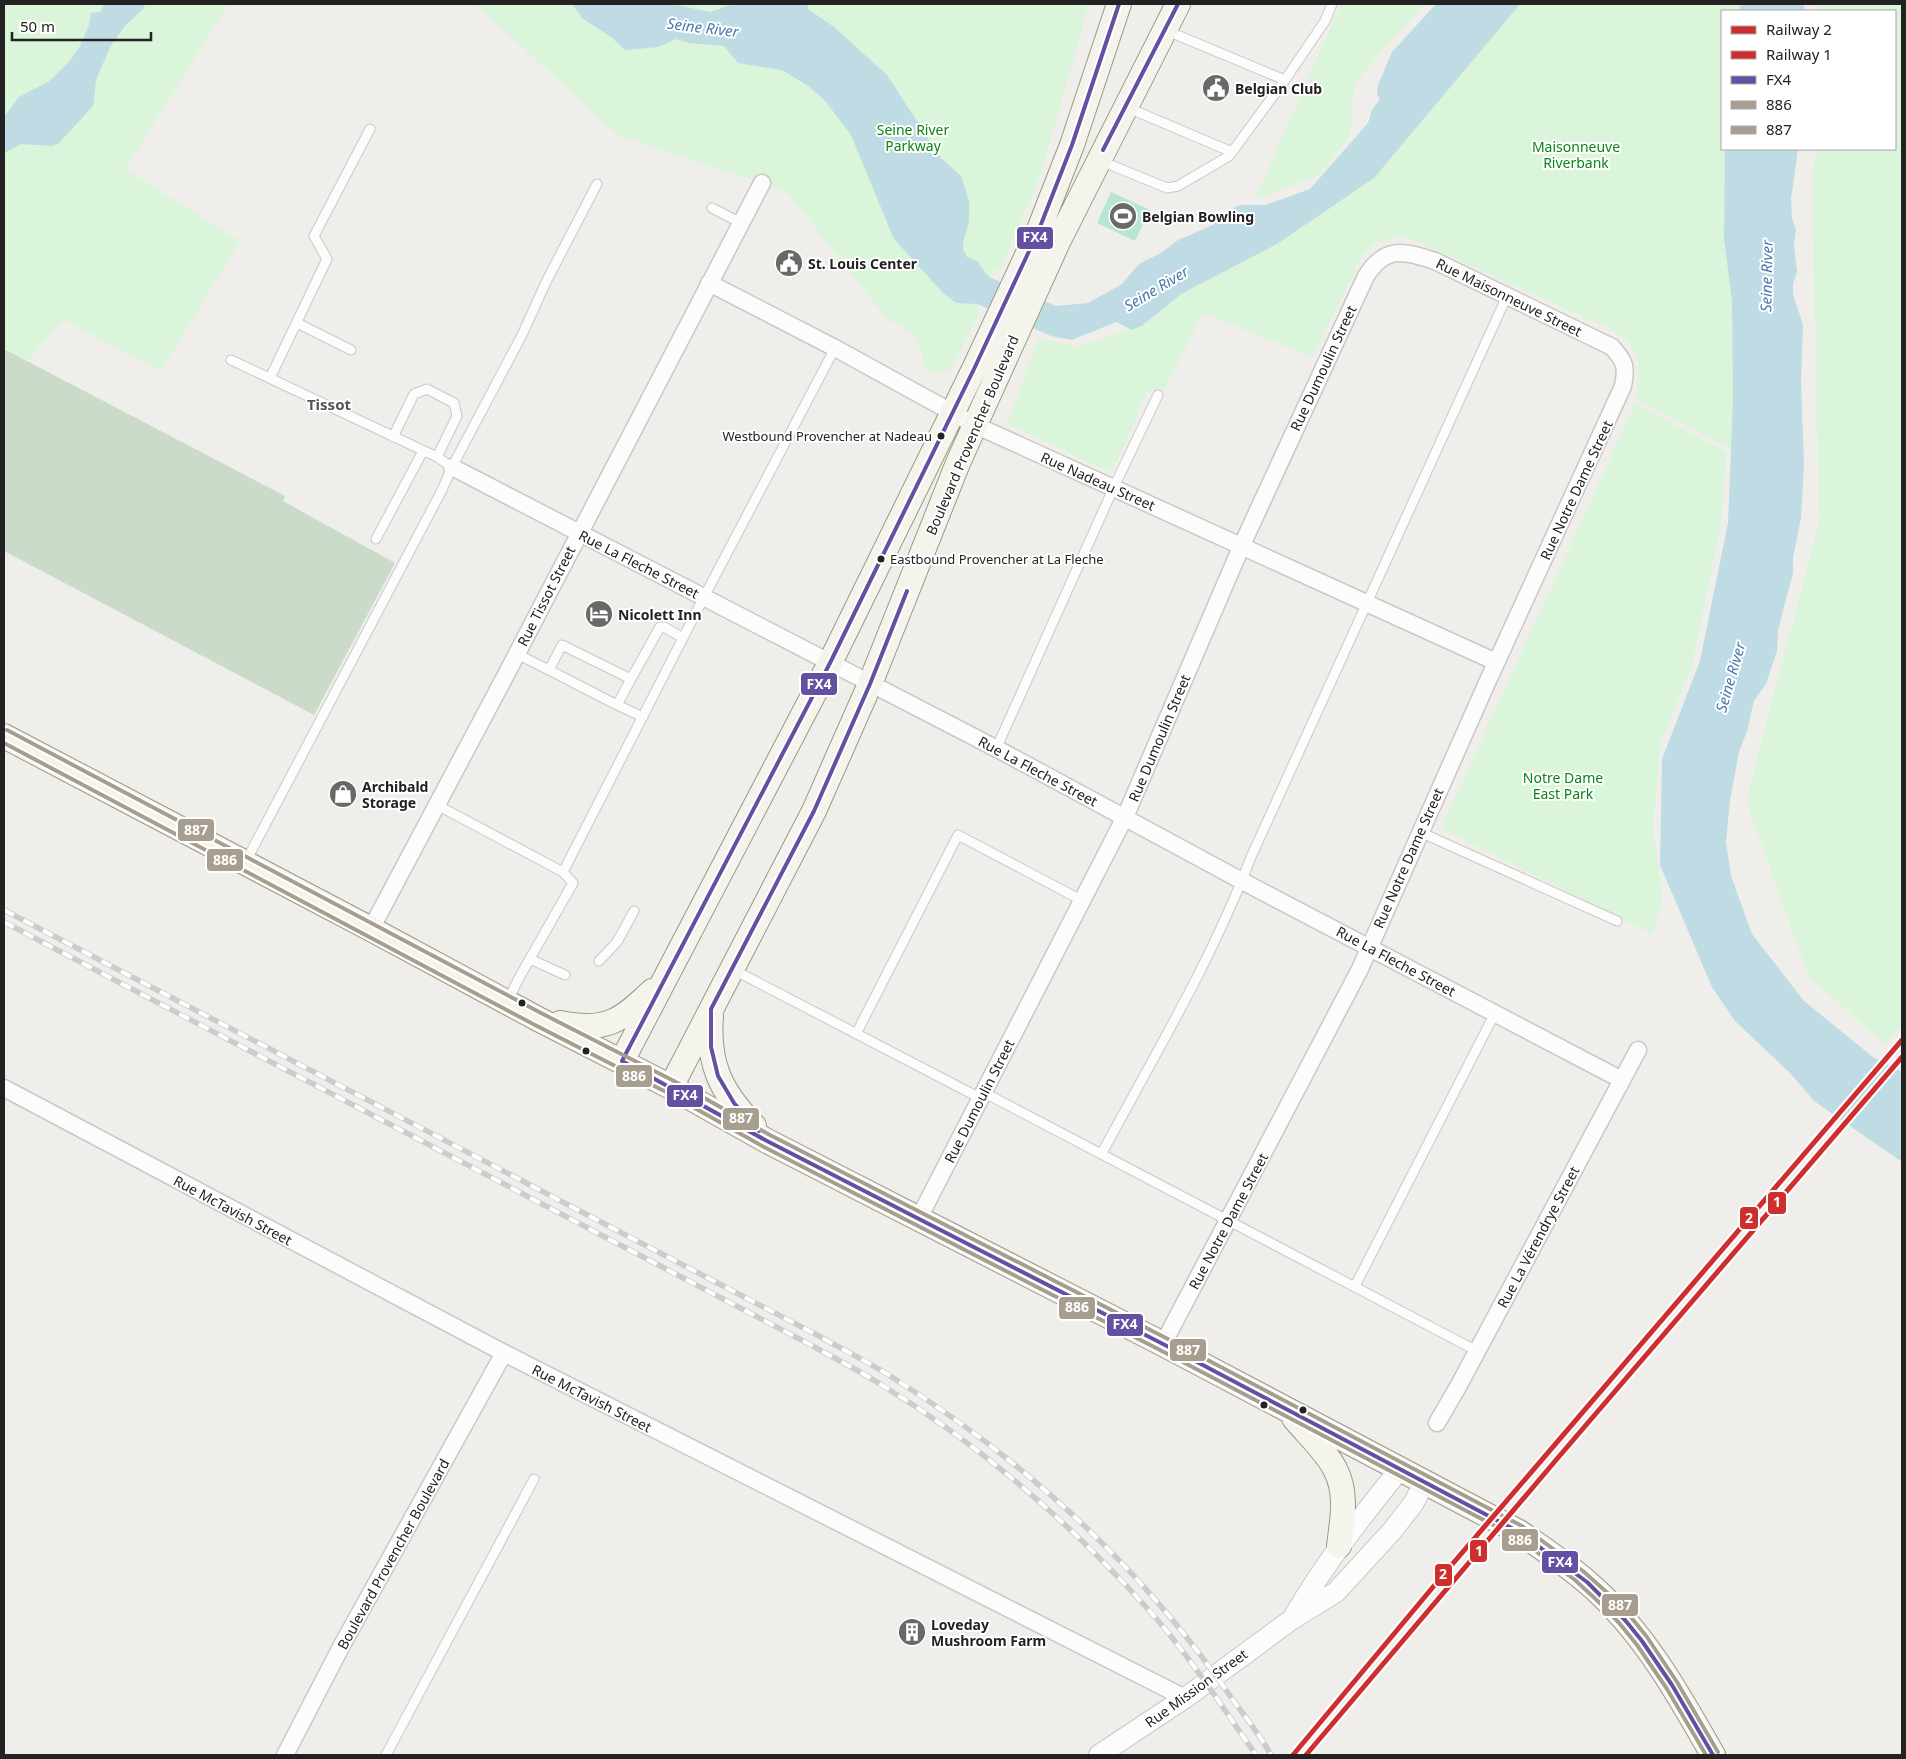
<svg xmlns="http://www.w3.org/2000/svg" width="1906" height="1759" viewBox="0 0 1906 1759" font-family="'Noto Sans',sans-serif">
  <rect width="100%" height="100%" fill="#f0eeeb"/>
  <!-- cemetery -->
  <path fill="#cadbca" d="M4 349 285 496 283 501 395 563 314 715 4 551Z"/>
  <!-- park -->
  <path fill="#daf5da" d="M4 4H229L125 169 240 241 161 371 64 320 27 361 4 349Z
    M475 4H1089L1040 177 1000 270 993 271 977 309 980 313 951 370 928 373 916 336 885 317 787 192 618 135Z
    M1341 4H1424L1354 84 1350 137 1318 176 1255 199Z
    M1509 4H1744V11H1722V149H1739V453L1636 399C1641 364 1643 348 1610 329L1409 238C1386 237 1374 240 1361 259L1312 357 1203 313 1164 390H1149L1115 465 1105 470 1007 424 1039 338 1078 346 1118 334 1171 295 1369 169Z
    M1817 4H1902V1024L1885 1045 1808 975 1746 801 1819 522 1812 182 1816 149H1895V11H1818Z
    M1635 404 1727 452 1721 522 1692 666 1660 744 1653 831 1663 897 1652 934 1441 829Z"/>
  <!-- pitch -->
  <path fill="#b7e6d2" d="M1111 192 1150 210 1135 241 1097 223Z"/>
  <!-- water -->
  <path fill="#bfdbe3" d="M104 4H145L144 8 124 27 110 47 96 80 93 106 59 143 52 146 21 144 4 153V117L19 97 48 82 69 62 80 46 89 25 91 13 100 12Z
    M572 4H672L710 12 733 4H807L808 9 834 27 887 75 941 158 961 176 969 201V222L963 242V249L967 257 977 261 989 277 1056 306 1088 303 1122 284 1139 264 1161 253 1178 240 1213 225 1228 211 1240 205H1266L1310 189 1368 123 1372 110 1380 99 1377 94 1378 85 1392 52 1436 4H1520L1374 178 1277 244 1181 294 1143 325 1132 330 1116 322 1072 340 1051 336 977 304 956 303 943 293 894 239 851 135 826 102 810 87 782 70 738 63 724 46 690 43 675 39 659 47 625 50 610 36 583 19Z
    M1741 4H1804L1805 11H1739Z
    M1725 149H1798L1791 199 1792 219 1796 229 1794 245 1797 272 1793 284V294L1803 325 1801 381 1804 465 1801 518 1793 558V573L1778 630 1777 651 1766 684 1754 701 1747 731 1739 752 1730 800 1726 842 1731 876 1752 934 1804 1001 1873 1057 1902 1072V1162L1814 1101 1791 1074 1735 1021 1712 987 1660 865 1662 759 1700 661 1728 523 1733 400 1732 300 1724 239Z"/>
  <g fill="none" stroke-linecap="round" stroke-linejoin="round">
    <defs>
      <path id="service" d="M1165 30 1285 80
        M1126 107 1232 152
        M1101 161 1167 188 1178 186 1229 156 1285 80 1325 21 1332 4
        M712 208 741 223
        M297 323 351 350
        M231 360 437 457 452 467
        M270 378 327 259 314 236 370 129
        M393 437 414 394 427 389 454 403 457 416 437 457
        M376 539 423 451
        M517 654 549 670 562 645 631 679 660 627H664L683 638
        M549 670 617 705
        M631 679 617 705 643 717
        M996 749 1113 489 1158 395
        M437 805 563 872 573 883 519 978 507 1002
        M1420 832 1617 921
        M245 863 442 490 452 467 522 335 546 282 597 184
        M563 872 704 597 835 348
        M530 959 565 975
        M599 961 617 942 634 911
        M732 969 980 1098
        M856 1034 958 835 1083 901
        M983 1092 1477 1351
        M1102 1153C1154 1056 1212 960 1251 857L1507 296
        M1355 1286 1495 1013
        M386 1755 534 1479"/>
      <path id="minor" d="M709 283 835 348 975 425 1496 662
        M452 467 1003 752 1242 881 1622 1080
        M371 929 509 669 762 183
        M4 1088 504 1353 1185 1698
        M919 1218 1125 817 1242 545 1366 276C1386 245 1404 251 1435 261L1612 347C1625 362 1627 366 1623 386L1486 685 1360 969 1163 1344
        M1437 1423 1459 1385 1638 1050
        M285 1755 342 1645 504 1353"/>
      <path id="tertiary" d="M1294 1616C1325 1563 1362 1516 1400 1469
        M1099 1755 1185 1698 1291 1620 1336 1592 1392 1531 1413 1504 1425 1482"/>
      <path id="secondary" d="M4 736 371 929 538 1019 671 1087 767 1141 1163 1344 1519 1532C1542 1548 1566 1564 1587 1582 1642 1629 1678 1693 1713 1755
        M711 1016C707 1064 721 1092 754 1126
        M560 1023C605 1032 620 1022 652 991
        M622 1061 830 663 974 369 1038 232 1072 145 1119 4
        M671 1087 814 811 870 684 958 463 975 425 1058 242 1178 4
        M1294 1418C1307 1434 1326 1451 1335 1469 1348 1493 1342 1521 1339 1546"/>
    </defs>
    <!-- service casing -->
    <use href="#service" stroke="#c9c8c7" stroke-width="11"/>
    <!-- minor casing -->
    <use href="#minor" stroke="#c9c8c7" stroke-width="19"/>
    <!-- tertiary casing -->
    <use href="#tertiary" stroke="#c9c8c7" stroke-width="22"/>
    <!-- secondary casing -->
    <use href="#secondary" stroke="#999a82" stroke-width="26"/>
    <!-- service -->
    <use href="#service" stroke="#fdfcfc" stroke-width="9"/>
    <!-- minor -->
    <use href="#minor" stroke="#fdfcfc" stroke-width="16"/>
    <!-- tertiary -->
    <use href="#tertiary" stroke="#fdfcfc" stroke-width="20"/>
    <!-- secondary -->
    <use href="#secondary" stroke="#f4f4ed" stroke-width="24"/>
    <defs>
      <path id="rail" d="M4 910 817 1335C840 1348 864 1360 887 1374 1020 1457 1138 1563 1228 1693 1242 1713 1259 1733 1271 1755
        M4 922 811 1345C834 1358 858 1370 880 1384 979 1444 1068 1521 1146 1607 1187 1652 1221 1705 1256 1755"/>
    </defs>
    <!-- rail casing -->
    <use href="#rail" stroke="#ccc" stroke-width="5.5"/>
    <!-- rail -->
    <use href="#rail" stroke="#fff" stroke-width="4" stroke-dasharray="11" stroke-linecap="butt"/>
    <defs>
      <path id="bus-1" d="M1119 4 1072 145 1038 232 974 369 830 663 622 1061 767 1141 1163 1344 1519 1532 1587 1582 1625 1620 1642 1641 1672 1685 1713 1755
        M1103 150 1178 4
        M759 1131 734 1103 718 1076 711 1047V1009L814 811 870 684 907 591"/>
      <path id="bus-2" d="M4 743 535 1025 668 1093 764 1147 1160 1350 1516 1537 1575 1580 1602 1605 1620 1624 1637 1645 1667 1689 1706 1755"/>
      <path id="bus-3" d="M7 730 541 1013 674 1081 770 1135 1166 1338 1522 1526 1583 1571 1611 1596 1630 1616 1647 1637 1677 1682 1718 1752"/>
    </defs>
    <!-- bus-1 casing -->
    <use href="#bus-1" stroke="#fff" stroke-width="8"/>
    <!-- bus-2 casing -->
    <use href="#bus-2" stroke="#fff" stroke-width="8"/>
    <!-- bus-3 casing -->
    <use href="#bus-3" stroke="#fff" stroke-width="8"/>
    <!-- bus-1 -->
    <use href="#bus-1" stroke="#6450a1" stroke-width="4"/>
    <!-- bus-2 -->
    <use href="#bus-2" stroke="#a79e8f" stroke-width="4"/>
    <!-- bus-3 -->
    <use href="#bus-3" stroke="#a79e8f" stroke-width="4"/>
    <defs>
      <path id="rail-1" d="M1293 1755 1443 1575 1902 1040"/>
      <path id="rail-2" d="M1306 1755 1556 1460 1902 1057"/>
    </defs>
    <!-- rail-1 casing -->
    <use href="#rail-1" stroke="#fff" stroke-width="9"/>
    <!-- rail-2 casing -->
    <use href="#rail-2" stroke="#fff" stroke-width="9"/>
    <!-- rail-1 -->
    <use href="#rail-1" stroke="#cf2e2f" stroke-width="5"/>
    <!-- rail-2 -->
    <use href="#rail-2" stroke="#cf2e2f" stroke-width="5"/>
  </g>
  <!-- icons -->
  <defs>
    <symbol id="civic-disc" viewBox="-11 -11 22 22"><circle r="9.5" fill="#6a6968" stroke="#fff"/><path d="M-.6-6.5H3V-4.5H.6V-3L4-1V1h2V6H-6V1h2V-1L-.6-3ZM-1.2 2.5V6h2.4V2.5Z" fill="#fff"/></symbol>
    <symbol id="stadium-disc" viewBox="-11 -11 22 22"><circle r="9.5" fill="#6a6968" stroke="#fff"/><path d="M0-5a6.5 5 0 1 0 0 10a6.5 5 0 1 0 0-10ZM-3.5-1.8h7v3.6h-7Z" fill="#fff"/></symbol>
    <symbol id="hotel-disc" viewBox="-11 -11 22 22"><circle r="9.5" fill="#6a6968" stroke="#fff"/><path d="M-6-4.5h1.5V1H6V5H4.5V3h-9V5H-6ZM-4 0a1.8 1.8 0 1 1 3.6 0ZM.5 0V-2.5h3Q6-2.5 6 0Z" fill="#fff"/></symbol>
    <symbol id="shop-disc" viewBox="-11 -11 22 22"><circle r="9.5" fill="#6a6968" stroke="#fff"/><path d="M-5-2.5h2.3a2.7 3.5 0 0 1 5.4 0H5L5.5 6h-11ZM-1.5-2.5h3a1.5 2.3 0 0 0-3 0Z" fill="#fff"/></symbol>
    <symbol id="building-disc" viewBox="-11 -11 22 22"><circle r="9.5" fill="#6a6968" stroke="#fff"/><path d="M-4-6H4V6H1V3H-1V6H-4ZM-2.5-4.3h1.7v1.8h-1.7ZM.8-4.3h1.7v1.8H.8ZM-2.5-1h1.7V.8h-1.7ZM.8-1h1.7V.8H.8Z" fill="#fff"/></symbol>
  </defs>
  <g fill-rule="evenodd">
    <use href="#civic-disc" x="1200" y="72" width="32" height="32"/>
    <use href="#stadium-disc" x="1107" y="200" width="32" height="32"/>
    <use href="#civic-disc" x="773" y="247" width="32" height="32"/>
    <use href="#hotel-disc" x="583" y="598" width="32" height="32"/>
    <use href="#shop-disc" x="327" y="778" width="32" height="32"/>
    <use href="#building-disc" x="896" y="1616" width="32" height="32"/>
  </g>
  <!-- markers -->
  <g fill="#222" stroke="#fff" stroke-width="2">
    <circle cx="941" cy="436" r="4.5"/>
    <circle cx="881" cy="559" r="4.5"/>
    <circle cx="522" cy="1003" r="4.5"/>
    <circle cx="586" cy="1051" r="4.5"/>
    <circle cx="1264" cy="1405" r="4.5"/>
    <circle cx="1303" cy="1410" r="4.5"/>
  </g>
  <g text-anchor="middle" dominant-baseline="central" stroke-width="4" stroke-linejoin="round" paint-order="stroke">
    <!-- bus labels -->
    <g font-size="13" fill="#222" stroke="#fff" text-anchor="end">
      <text x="932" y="436">Westbound Provencher at Nadeau</text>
      <text x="890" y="559" text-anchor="start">Eastbound Provencher at La Fleche</text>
    </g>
    <!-- poi labels -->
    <g font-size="14" font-weight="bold" fill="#222" stroke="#fff" text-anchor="start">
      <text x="1235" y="88">Belgian Club</text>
      <text x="1142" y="216">Belgian Bowling</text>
      <text x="808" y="263">St. Louis Center</text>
      <text x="618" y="614">Nicolett Inn</text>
      <text x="362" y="786">Archibald<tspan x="362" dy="16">Storage</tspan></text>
      <text x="931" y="1624">Loveday<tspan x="931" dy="16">Mushroom Farm</tspan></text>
    </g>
    <!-- park labels -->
    <g font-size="14" fill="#0c8416" stroke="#fff">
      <text x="913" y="129">Seine River<tspan x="913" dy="16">Parkway</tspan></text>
      <text x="1576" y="146">Maisonneuve<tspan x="1576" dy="16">Riverbank</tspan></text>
      <text x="1563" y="777">Notre Dame<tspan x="1563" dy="16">East Park</tspan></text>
    </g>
    <!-- street labels -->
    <g font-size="14" fill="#222" stroke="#fff">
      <text transform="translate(1509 297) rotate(26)">Rue Maisonneuve Street</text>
      <text transform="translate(1323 368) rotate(-65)">Rue Dumoulin Street</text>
      <text transform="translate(972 435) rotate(-67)">Boulevard Provencher Boulevard</text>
      <text transform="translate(1098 481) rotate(24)">Rue Nadeau Street</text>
      <text transform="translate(1576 490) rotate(-65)">Rue Notre Dame Street</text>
      <text transform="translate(639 564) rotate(27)">Rue La Fleche Street</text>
      <text transform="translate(546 596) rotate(-63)">Rue Tissot Street</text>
      <text transform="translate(1159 738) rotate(-67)">Rue Dumoulin Street</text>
      <text transform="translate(1038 771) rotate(28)">Rue La Fleche Street</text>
      <text transform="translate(1408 858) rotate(-66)">Rue Notre Dame Street</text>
      <text transform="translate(1396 961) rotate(28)">Rue La Fleche Street</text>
      <text transform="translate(979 1101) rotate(-63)">Rue Dumoulin Street</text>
      <text transform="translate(233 1210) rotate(28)">Rue McTavish Street</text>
      <text transform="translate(1228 1221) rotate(-62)">Rue Notre Dame Street</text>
      <text transform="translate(1538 1237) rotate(-62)">Rue La Vérendrye Street</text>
      <text transform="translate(592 1398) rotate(27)">Rue McTavish Street</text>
      <text transform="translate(393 1554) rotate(-61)">Boulevard Provencher Boulevard</text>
      <text transform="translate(1196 1688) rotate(-36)">Rue Mission Street</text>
    </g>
    <!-- water labels -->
    <g font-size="15" font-style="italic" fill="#4a7aab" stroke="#fff">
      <text transform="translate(703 27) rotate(7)">Seine River</text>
      <text transform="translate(1766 276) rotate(-89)">Seine River</text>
      <text transform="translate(1156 288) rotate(-31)">Seine River</text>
      <text transform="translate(1730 677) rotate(-74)">Seine River</text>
    </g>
    <!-- neighbourhood labels -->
    <g font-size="15" font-weight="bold" fill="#555" stroke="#fff">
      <text x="329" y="404">Tissot</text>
    </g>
  </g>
  <g stroke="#fff" stroke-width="2">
    <rect x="1016" y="226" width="38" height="24" rx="5" fill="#6450a1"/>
    <rect x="800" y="672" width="38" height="24" rx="5" fill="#6450a1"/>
    <rect x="177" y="818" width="38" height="24" rx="5" fill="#a79e8f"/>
    <rect x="206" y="848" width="38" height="24" rx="5" fill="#a79e8f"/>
    <rect x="615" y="1064" width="38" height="24" rx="5" fill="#a79e8f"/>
    <rect x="666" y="1084" width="38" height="24" rx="5" fill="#6450a1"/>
    <rect x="722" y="1107" width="38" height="24" rx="5" fill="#a79e8f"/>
    <rect x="1767" y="1191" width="20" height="24" rx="5" fill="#cf2e2f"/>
    <rect x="1739" y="1206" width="20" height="24" rx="5" fill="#cf2e2f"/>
    <rect x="1058" y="1296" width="38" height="24" rx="5" fill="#a79e8f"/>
    <rect x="1106" y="1313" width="38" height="24" rx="5" fill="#6450a1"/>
    <rect x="1169" y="1338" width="38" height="24" rx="5" fill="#a79e8f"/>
    <rect x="1501" y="1528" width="38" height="24" rx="5" fill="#a79e8f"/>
    <rect x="1469" y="1539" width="19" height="24" rx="5" fill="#cf2e2f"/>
    <rect x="1541" y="1550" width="38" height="24" rx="5" fill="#6450a1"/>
    <rect x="1434" y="1563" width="19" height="24" rx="5" fill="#cf2e2f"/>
    <rect x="1601" y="1593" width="38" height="24" rx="5" fill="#a79e8f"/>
  </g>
  <g font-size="14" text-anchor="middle" font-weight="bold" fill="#fff">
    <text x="1035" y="242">FX4</text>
    <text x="819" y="689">FX4</text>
    <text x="196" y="835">887</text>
    <text x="225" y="865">886</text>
    <text x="634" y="1081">886</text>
    <text x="685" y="1100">FX4</text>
    <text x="741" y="1123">887</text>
    <text x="1777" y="1207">1</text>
    <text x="1749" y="1223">2</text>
    <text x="1077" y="1312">886</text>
    <text x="1125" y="1329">FX4</text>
    <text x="1188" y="1355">887</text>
    <text x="1520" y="1545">886</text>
    <text x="1479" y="1556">1</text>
    <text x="1560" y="1567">FX4</text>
    <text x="1443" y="1579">2</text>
    <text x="1620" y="1610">887</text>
  </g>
  <!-- border -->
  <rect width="1906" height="1759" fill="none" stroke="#222222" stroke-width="10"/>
  <!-- legend -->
  <rect x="1721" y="10" width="175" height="140" fill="#ffffff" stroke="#a7a7a7"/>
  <rect x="1731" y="26" width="25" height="8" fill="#cf2e2f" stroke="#a7a7a7"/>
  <text x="1766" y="35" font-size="15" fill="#222222">Railway 2</text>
  <rect x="1731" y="51" width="25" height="8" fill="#cf2e2f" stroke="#a7a7a7"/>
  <text x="1766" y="60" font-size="15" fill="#222222">Railway 1</text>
  <rect x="1731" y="76" width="25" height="8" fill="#6450a1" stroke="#a7a7a7"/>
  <text x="1766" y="85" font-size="15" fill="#222222">FX4</text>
  <rect x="1731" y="101" width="25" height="8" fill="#a79e8f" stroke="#a7a7a7"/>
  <text x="1766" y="110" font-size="15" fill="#222222">886</text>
  <rect x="1731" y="126" width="25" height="8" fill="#a79e8f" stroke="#a7a7a7"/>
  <text x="1766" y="135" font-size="15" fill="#222222">887</text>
  <!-- scale -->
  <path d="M12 32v8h139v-8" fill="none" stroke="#222222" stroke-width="2.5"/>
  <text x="20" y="32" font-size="15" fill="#222222" stroke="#ffffff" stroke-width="4" paint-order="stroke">50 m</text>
</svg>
